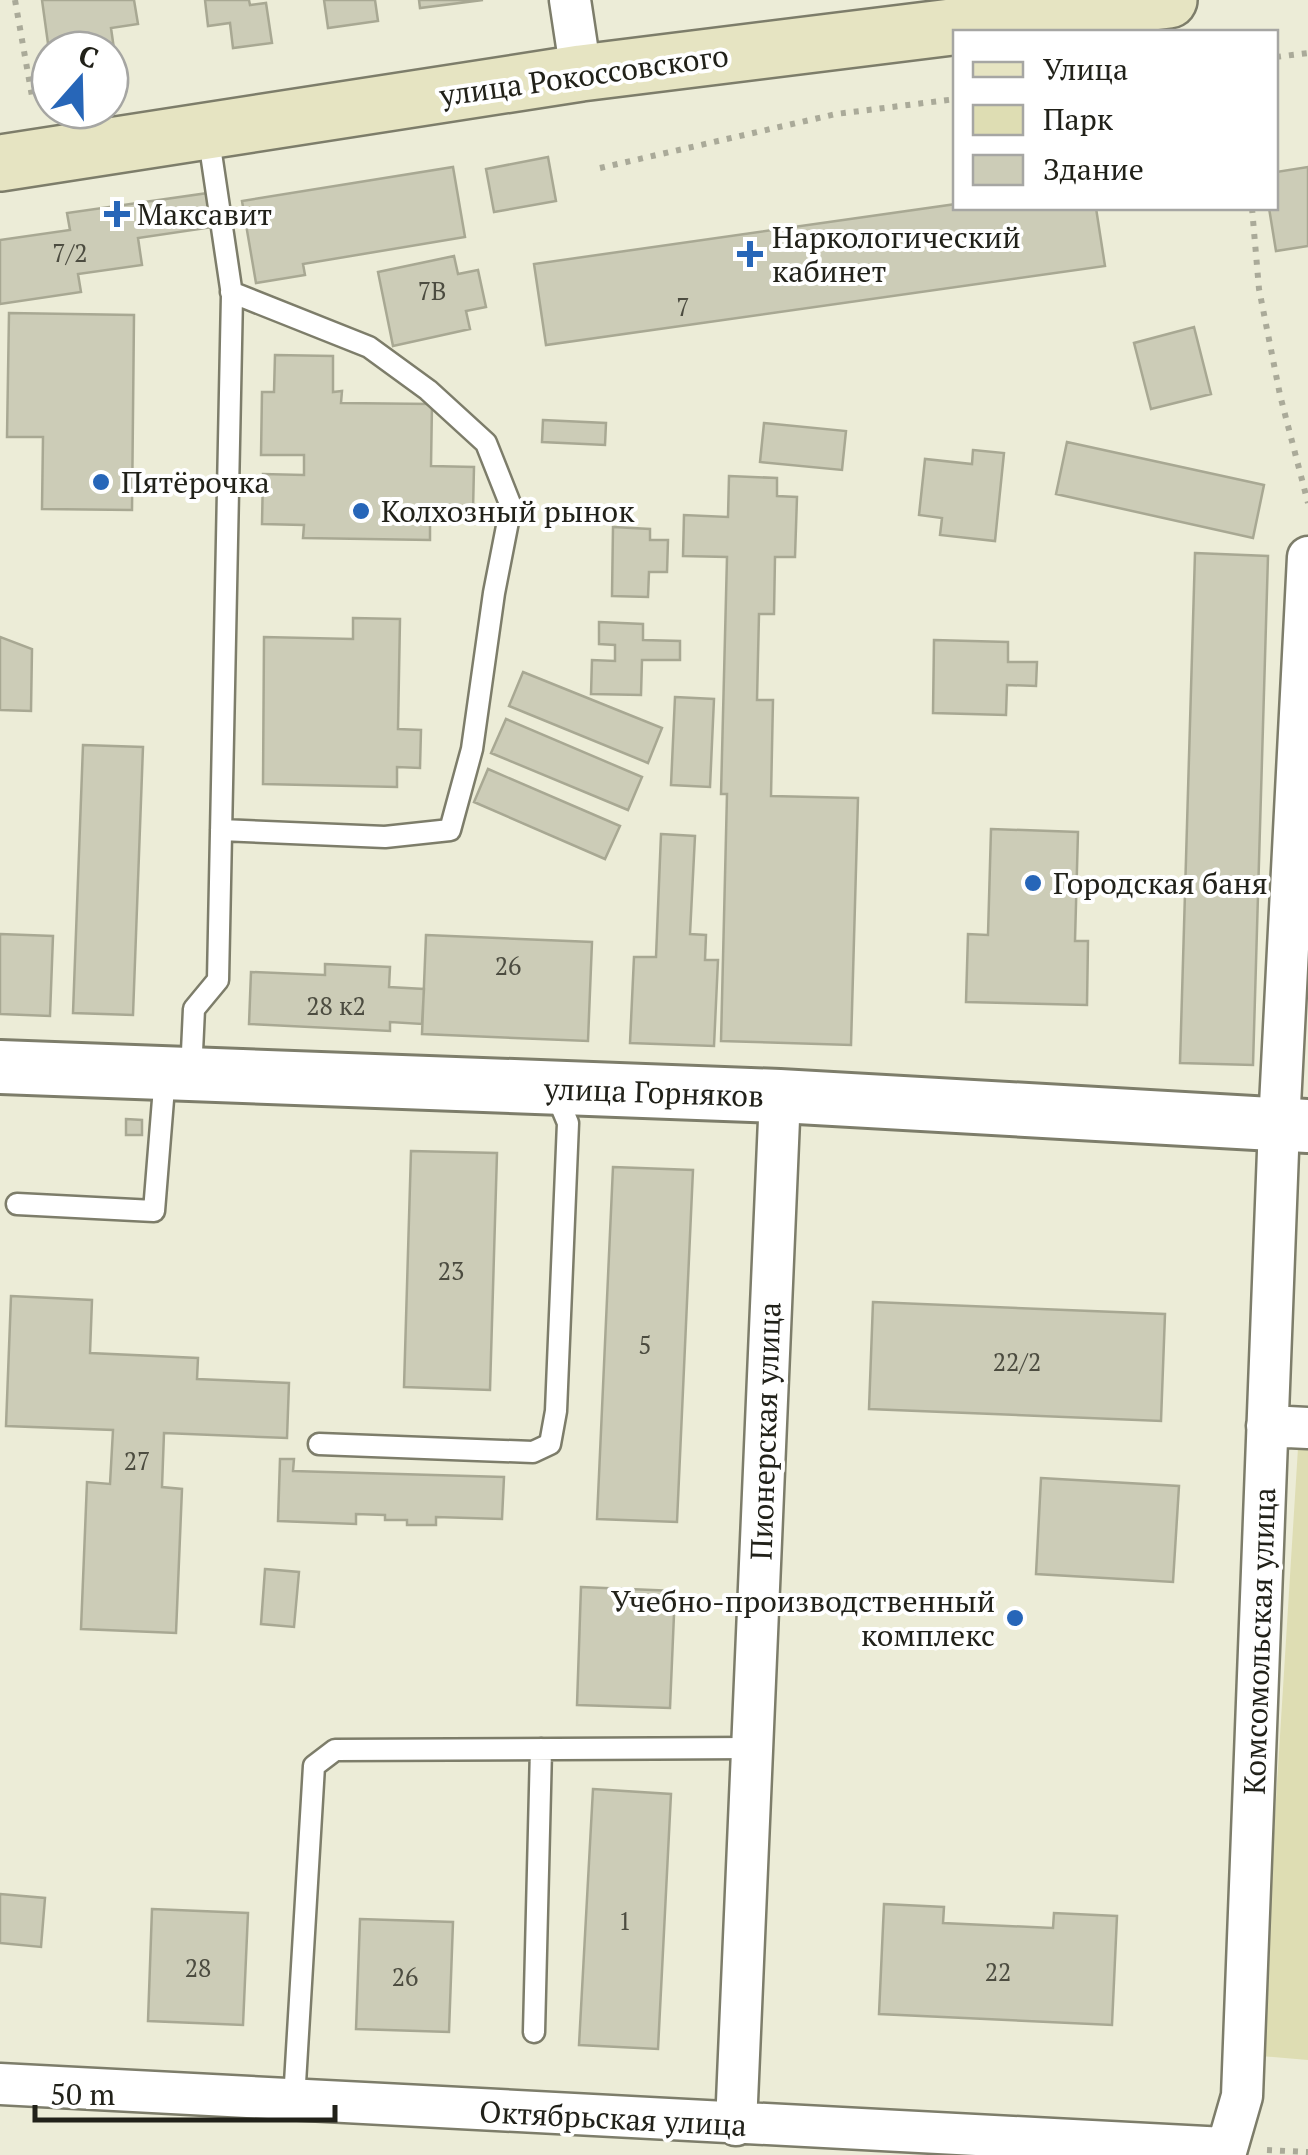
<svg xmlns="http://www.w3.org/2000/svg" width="1308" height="2155" viewBox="0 0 1308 2155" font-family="'PT Serif',serif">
  <rect width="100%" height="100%" fill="#ececd7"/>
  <!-- green -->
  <path fill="#deddb3" d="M1298 1448 1308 1449V2060L1260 2056Z"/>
  <!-- building -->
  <path fill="#ccccb7" stroke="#a8a893" stroke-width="2.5" d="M42 0H134L138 24 111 28 114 49 50 50V58Z
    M205 0H249L250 5 266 3 272 43 233 48 230 23 208 26Z
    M324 0H375L378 21 328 28Z
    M419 0H483L420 8Z
    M548 157 556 201 494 212 486 169Z
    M453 167 465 237 303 264 305 275 256 283 242 201Z
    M1308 167V246L1276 251 1269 208H1276V172Z
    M208 193 213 227 138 238 142 265 78 274 81 292 0 304V240L70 230 67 213Z
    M956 204V208H1096L1105 266 546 345 534 264Z
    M454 256 458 274 478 270 486 307 466 311 470 329 393 346 378 272Z
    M9 313 134 315 132 510 42 509 43 437H7Z
    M1194 327 1211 394 1151 409 1134 343Z
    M275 355 333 356V392L342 391 341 403 432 404 431 466 474 467 473 511 430 510V540L303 538 304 525 262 524 263 474 304 475V455H261L262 392H274Z
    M543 420 606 423 605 445 542 442Z
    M764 423 846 431 842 470 760 462Z
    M1067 442 1264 485 1253 538 1056 494Z
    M973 450 1004 453 995 541 940 535 942 518 919 515 925 459 972 464Z
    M729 476 777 478V496L797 497 795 557H775L774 614H759L757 700H773L771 796 858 798 851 1045 721 1041 727 794H721L727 557 683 556 684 515 728 517Z
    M613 527 650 529V540H668L667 572H649L648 597 612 596Z
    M1195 553 1268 556 1253 1065 1180 1063Z
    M353 618 400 619 398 729 421 730 420 768 397 767V787L263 784 264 637 353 639Z
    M599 622 643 624V640L680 641V660H642L641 695 591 694 592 660 615 661V645L599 644Z
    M0 637 32 649 31 711 0 710Z
    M934 640 1008 642V662H1037L1036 686 1007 685 1006 715 933 713Z
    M523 672 662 728 648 763 509 706Z
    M675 697 714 699 710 787 671 785Z
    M506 719 642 777 628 810 491 753Z
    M83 745 143 747 133 1015 73 1013Z
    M488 769 620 826 605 859 474 802Z
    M991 829 1078 832 1075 941H1088L1087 1005 966 1002 968 934 988 935Z
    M661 834 695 836 690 934 706 935 705 960H718L714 1046 630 1043 634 957H656Z
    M0 934 53 936 50 1016 0 1014Z
    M426 935 592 942 588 1041 422 1034Z
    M325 964 390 967 389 987 424 989 422 1024 390 1022V1031L249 1024 251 972 325 975Z
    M126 1119 142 1120V1135H126Z
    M411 1151 497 1153 490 1390 404 1387Z
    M613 1167 693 1170 677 1522 597 1519Z
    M11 1296 92 1300 90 1353 198 1358 197 1379 289 1383 287 1438 164 1433 162 1487 182 1489 176 1633 81 1629 87 1482 110 1484 113 1430 6 1426Z
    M873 1302 1165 1314 1161 1421 869 1409Z
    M280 1459H294L293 1471 504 1477 502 1519 436 1517V1525H407V1520H385V1515L356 1514V1524L278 1521Z
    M1041 1478 1179 1486 1173 1582 1036 1574Z
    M265 1569 299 1572 294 1627 261 1624Z
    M581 1587 675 1591 670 1708 577 1705Z
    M593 1789 671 1794 658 2049 579 2045Z
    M0 1894 45 1898 41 1947 0 1943Z
    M884 1904 944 1907 943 1923 1053 1928 1054 1913 1117 1916 1112 2025 879 2014Z
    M152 1909 248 1913 243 2025 148 2021Z
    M360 1919 453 1922 449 2032 356 2029Z"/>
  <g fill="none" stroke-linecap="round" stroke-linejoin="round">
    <defs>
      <path id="service" d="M221 830 385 837 450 830 472 749 494 593 511 506 486 443 428 390 369 347 231 292
        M191 1073 194 1009 218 980 232 295 208 133
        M17 1204 154 1211 165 1075
        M319 1444 533 1452 550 1444 556 1411 568 1123 555 1092
        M534 2032 541 1749
        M294 2100 314 1766 335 1750 752 1748"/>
      <path id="minor" d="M570 0 581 73
        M1267 1426 1308 1428
        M0 2084 1225 2148
        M736 2125 780 1096
        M1225 2155 1242 2096 1279 1125 1308 557"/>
      <path id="tertiary" d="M0 1067 780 1096 1308 1126"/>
      <path id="secondary" d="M0 163 581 73 1169 0"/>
    </defs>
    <!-- service casing -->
    <use href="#service" stroke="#7d7d6a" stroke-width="25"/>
    <!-- minor casing -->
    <use href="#minor" stroke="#7d7d6a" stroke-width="45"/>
    <!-- tertiary casing -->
    <use href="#tertiary" stroke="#7d7d6a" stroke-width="58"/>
    <!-- secondary casing -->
    <use href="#secondary" stroke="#7d7d6a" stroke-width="60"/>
    <!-- path -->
    <path stroke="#aa9" stroke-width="6" stroke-dasharray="5 8" stroke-linecap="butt" d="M15 0 33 102
      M1276 57 1308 53
      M600 168 836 114 956 99
      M1252 208 1259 289 1280 395 1308 503
      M1267 2150 1308 2152"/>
    <!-- service -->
    <use href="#service" stroke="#fff" stroke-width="20"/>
    <!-- minor -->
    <use href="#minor" stroke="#fff" stroke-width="40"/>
    <!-- tertiary -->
    <use href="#tertiary" stroke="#fff" stroke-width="52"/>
    <!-- secondary -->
    <use href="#secondary" stroke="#e6e4c2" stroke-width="55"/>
  </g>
  <!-- markers -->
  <g fill="#2766b8" stroke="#fff" stroke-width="4">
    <path d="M112 199h10v10h10v10h-10v10h-10v-10h-10v-10h10z"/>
    <path d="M745 239h10v10h10v10h-10v10h-10v-10h-10v-10h10z"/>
    <circle cx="101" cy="482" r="10"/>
    <circle cx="361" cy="511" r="10"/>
    <circle cx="1033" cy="883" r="10"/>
    <circle cx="1015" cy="1618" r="10"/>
  </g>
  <g text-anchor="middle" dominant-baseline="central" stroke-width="8" stroke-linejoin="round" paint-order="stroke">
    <!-- number labels -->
    <g font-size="25" fill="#4c4c40">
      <text x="70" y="252">7/2</text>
      <text x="432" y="290">7В</text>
      <text x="683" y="306">7</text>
      <text x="508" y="965">26</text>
      <text x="336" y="1005">28 к2</text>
      <text x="451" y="1270">23</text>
      <text x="645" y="1344">5</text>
      <text x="1017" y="1361">22/2</text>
      <text x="137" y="1460">27</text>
      <text x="625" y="1920">1</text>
      <text x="198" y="1967">28</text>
      <text x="998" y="1971">22</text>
      <text x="405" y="1976">26</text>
    </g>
    <!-- street labels -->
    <g font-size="30" fill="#212119" stroke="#fff">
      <text transform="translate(584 75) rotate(-8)">улица Рокоссовского</text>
      <text transform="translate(654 1092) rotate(2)">улица Горняков</text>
      <text transform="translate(765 1431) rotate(-88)">Пионерская улица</text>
      <text transform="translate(1259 1641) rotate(-88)">Комсомольская улица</text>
      <text transform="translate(613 2118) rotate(3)">Октябрьская улица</text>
    </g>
    <!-- poi labels -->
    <g font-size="30" fill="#212119" stroke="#fff" text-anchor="start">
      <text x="137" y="214">Максавит</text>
      <text x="772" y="237">Наркологический<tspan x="772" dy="34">кабинет</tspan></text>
      <text x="121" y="482">Пятёрочка</text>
      <text x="381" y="511">Колхозный рынок</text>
      <text x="1053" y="883">Городская баня</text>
      <text x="995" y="1601" text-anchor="end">Учебно-производственный<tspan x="995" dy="34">комплекс</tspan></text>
    </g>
  </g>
  <!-- legend -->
  <rect x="953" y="30" width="325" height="180" fill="#ffffff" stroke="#a6a6a3" stroke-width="2.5"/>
  <rect x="973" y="62" width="50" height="15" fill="#e6e4c2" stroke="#a6a6a3" stroke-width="2.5"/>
  <text x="1043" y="80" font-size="30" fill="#212119">Улица</text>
  <rect x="973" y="105" width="50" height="30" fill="#deddb3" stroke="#a6a6a3" stroke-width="2.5"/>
  <text x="1043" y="130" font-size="30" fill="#212119">Парк</text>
  <rect x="973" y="155" width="50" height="30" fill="#ccccb7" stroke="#a6a6a3" stroke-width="2.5"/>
  <text x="1043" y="180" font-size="30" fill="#212119">Здание</text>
  <!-- north arrow -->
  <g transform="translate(80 80) rotate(20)"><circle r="48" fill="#ffffff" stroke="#a6a6a3" stroke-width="2.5"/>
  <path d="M0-8L18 38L0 25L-18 38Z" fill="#2766b8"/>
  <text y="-15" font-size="28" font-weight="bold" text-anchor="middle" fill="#212119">С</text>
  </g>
  <!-- scale -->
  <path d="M35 2105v15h300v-15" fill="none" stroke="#212119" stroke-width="5"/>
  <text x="50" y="2105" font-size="30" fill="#212119" stroke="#ffffff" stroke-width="8" paint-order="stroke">50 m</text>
</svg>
